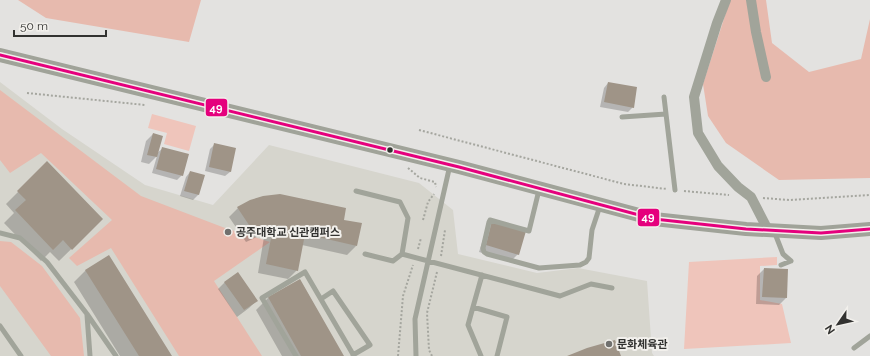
<svg xmlns="http://www.w3.org/2000/svg" width="870" height="356" viewBox="0 0 870 356" font-family="Raleway,'Noto Sans KR',sans-serif">
  <rect width="100%" height="100%" fill="#e3e2e0"/>
  <!-- built -->
  <path fill="#d6d5cd" d="M0 82 62 129 145 185 213 205 269 145 419 183 453 210 458 254 537 273 578 268 647 281 652 353 654 356H0Z"/>
  <!-- green -->
  <path fill="#efc5bb" d="M152 114 196 126 189 151 164 144 167 133 148 128Z
    M777 257V265L760 266V300L782 304 791 343 684 349 689 262Z"/>
  <!-- forest -->
  <path fill="#e7baae" d="M18 0H201L189 42 46 18Z
    M730 0H766L772 43 809 72 861 59 870 19V178L779 180 726 143 708 116 703 84Z
    M0 90 141 196 225 228 270 242 214 281 262 356H179L111 248 77 266 69 258 112 220 41 153 10 173 0 160Z
    M0 241 11 242 42 266 80 318 84 356H51L0 286Z"/>
  <!-- shadow -->
  <path fill="#0003" d="M608 83 633 107 628 112 600 107 604 88Z
    M153 134 157 153 163 148 182 175 177 180 152 173 157 156 149 164 141 162 146 141Z
    M215 144 235 149 230 172 225 176 205 171 210 149Z
    M47 163 102 219 59 261 50 252 41 261 4 223 14 213 6 204Z
    M190 172 203 176 198 195 193 200 180 196 186 177Z
    M250 201 343 220 356 246 347 255 302 245 297 270 288 279 258 273 264 237 259 236 246 242 229 217 238 208Z
    M493 222 518 254 511 261 479 252 486 230Z
    M764 269 786 298 779 305 756 304 757 276Z
    M86 270 171 356H120L74 282Z
    M300 280 343 356H282L256 310 268 298Z
    M225 282 256 301 249 308 237 317 218 289Z"/>
  <!-- building -->
  <path fill="#9f9487" d="M608 82 637 87 634 108 604 102Z
    M153 133 163 136 157 157 147 155Z
    M214 143 236 148 231 172 209 167Z
    M162 147 189 154 183 176 156 169Z
    M47 161 103 219 72 250 63 240 53 250 15 210 26 200 17 191Z
    M190 171 205 175 199 195 184 191Z
    M280 194 346 208 344 220 362 223 357 246 305 234 298 271 266 264 273 228H269L255 234 237 207 250 200 263 196Z
    M492 221 526 231 519 255 486 245Z
    M109 255 172 356H139L85 270Z
    M764 268 788 269 787 298 762 297Z
    M238 272 258 301 244 310 224 282Z
    M300 279 344 356H301L268 297Z
    M615 340 621 356H567L587 348Z"/>
  <g fill="none" stroke-linecap="round" stroke-linejoin="round">
    <!-- path -->
    <path stroke="#a5a69f" stroke-width="2" stroke-dasharray="2 2" stroke-linecap="butt" d="M27 93 145 105
      M419 130 624 184 667 189
      M408 168 420 178 435 182 436 187
      M684 191 729 195
      M763 198 789 200 870 195
      M423 220 428 202 434 194
      M418 249 421 238
      M441 256 445 230
      M398 356 403 296 413 265
      M432 356 429 350 427 313 437 272"/>
    <!-- service -->
    <path stroke="#a1a49a" stroke-width="5" d="M664 97 675 190
      M622 117 666 114
      M539 190 529 231 490 220 489 222 483 248 484 252 487 254 539 268 580 265 586 262 589 258 592 230 600 206
      M356 191 400 202 408 218 402 254 560 296 591 284 612 288
      M774 231 783 254 791 261 781 265
      M0 233 20 238 47 262 87 314 116 356
      M365 254 393 261 402 254
      M321 299 333 291 370 345 353 355
      M473 307 482 275
      M87 315 90 356
      M0 326 21 356
      M854 348 870 336
      M296 356 262 298 305 272 354 356
      M416 356 415 319 450 165
      M481 356 468 325 473 307 507 317 497 356"/>
    <!-- minor -->
    <path stroke="#a1a49a" stroke-width="10" d="M726 0 717 23 694 97 698 133 718 166 738 187 751 197 768 230
      M751 0 756 32 766 77"/>
    <!-- secondary -->
    <path stroke="#a0a399" stroke-width="14" d="M0 55 459 167 654 219 746 229 821 233 870 229"/>
    <defs>
      <path id="bus-1" d="M0 55 459 167 654 219 746 229 821 233 870 229"/>
    </defs>
    <!-- bus-1 casing -->
    <use href="#bus-1" stroke="#f2f0ec" stroke-width="6"/>
    <!-- bus-1 -->
    <use href="#bus-1" stroke="#e5007d" stroke-width="3"/>
  </g>
  <!-- markers -->
  <circle fill="#323230" stroke="#f2f0ec" stroke-width="1.5" cx="390" cy="150" r="3.5"/>
  <g fill="#70706e" stroke="#f2f0ec" stroke-width="1.5">
    <circle cx="228" cy="232" r="4"/>
    <circle cx="609" cy="344" r="4"/>
  </g>
  <g text-anchor="middle" dominant-baseline="central" stroke-width="4" stroke-linejoin="round" paint-order="stroke">
    <!-- poi labels -->
    <g font-size="11" font-weight="bold" fill="#323230" stroke="#f2f0ec" text-anchor="start">
      <text x="236" y="232">공주대학교 신관캠퍼스</text>
      <text x="617" y="344">문화체육관</text>
    </g>
  </g>
  <g stroke="#f2f0ec" stroke-width="1.5">
    <rect x="205" y="98" width="23" height="19" rx="4" fill="#e5007d"/>
    <rect x="637" y="208" width="23" height="19" rx="4" fill="#e5007d"/>
  </g>
  <g font-size="11" text-anchor="middle" font-weight="bold" fill="#fff">
    <text x="216" y="112">49</text>
    <text x="648" y="221">49</text>
  </g>
  <!-- north arrow -->
  <g transform="translate(838 324) rotate(236)" stroke="#f2f0ec" stroke-width="3" paint-order="stroke">
  <path d="M0-3L7 15L0 10L-7 15Z" fill="#323230"/>
  <text y="-6" font-size="11" font-weight="bold" text-anchor="middle" fill="#323230">N</text>
  </g>
  <!-- scale -->
  <path d="M14 30v6h92v-6" fill="none" stroke="#323230" stroke-width="2"/>
  <text x="20" y="30" font-size="12" fill="#323230" stroke="#f2f0ec" stroke-width="3" paint-order="stroke">50 m</text>
</svg>
